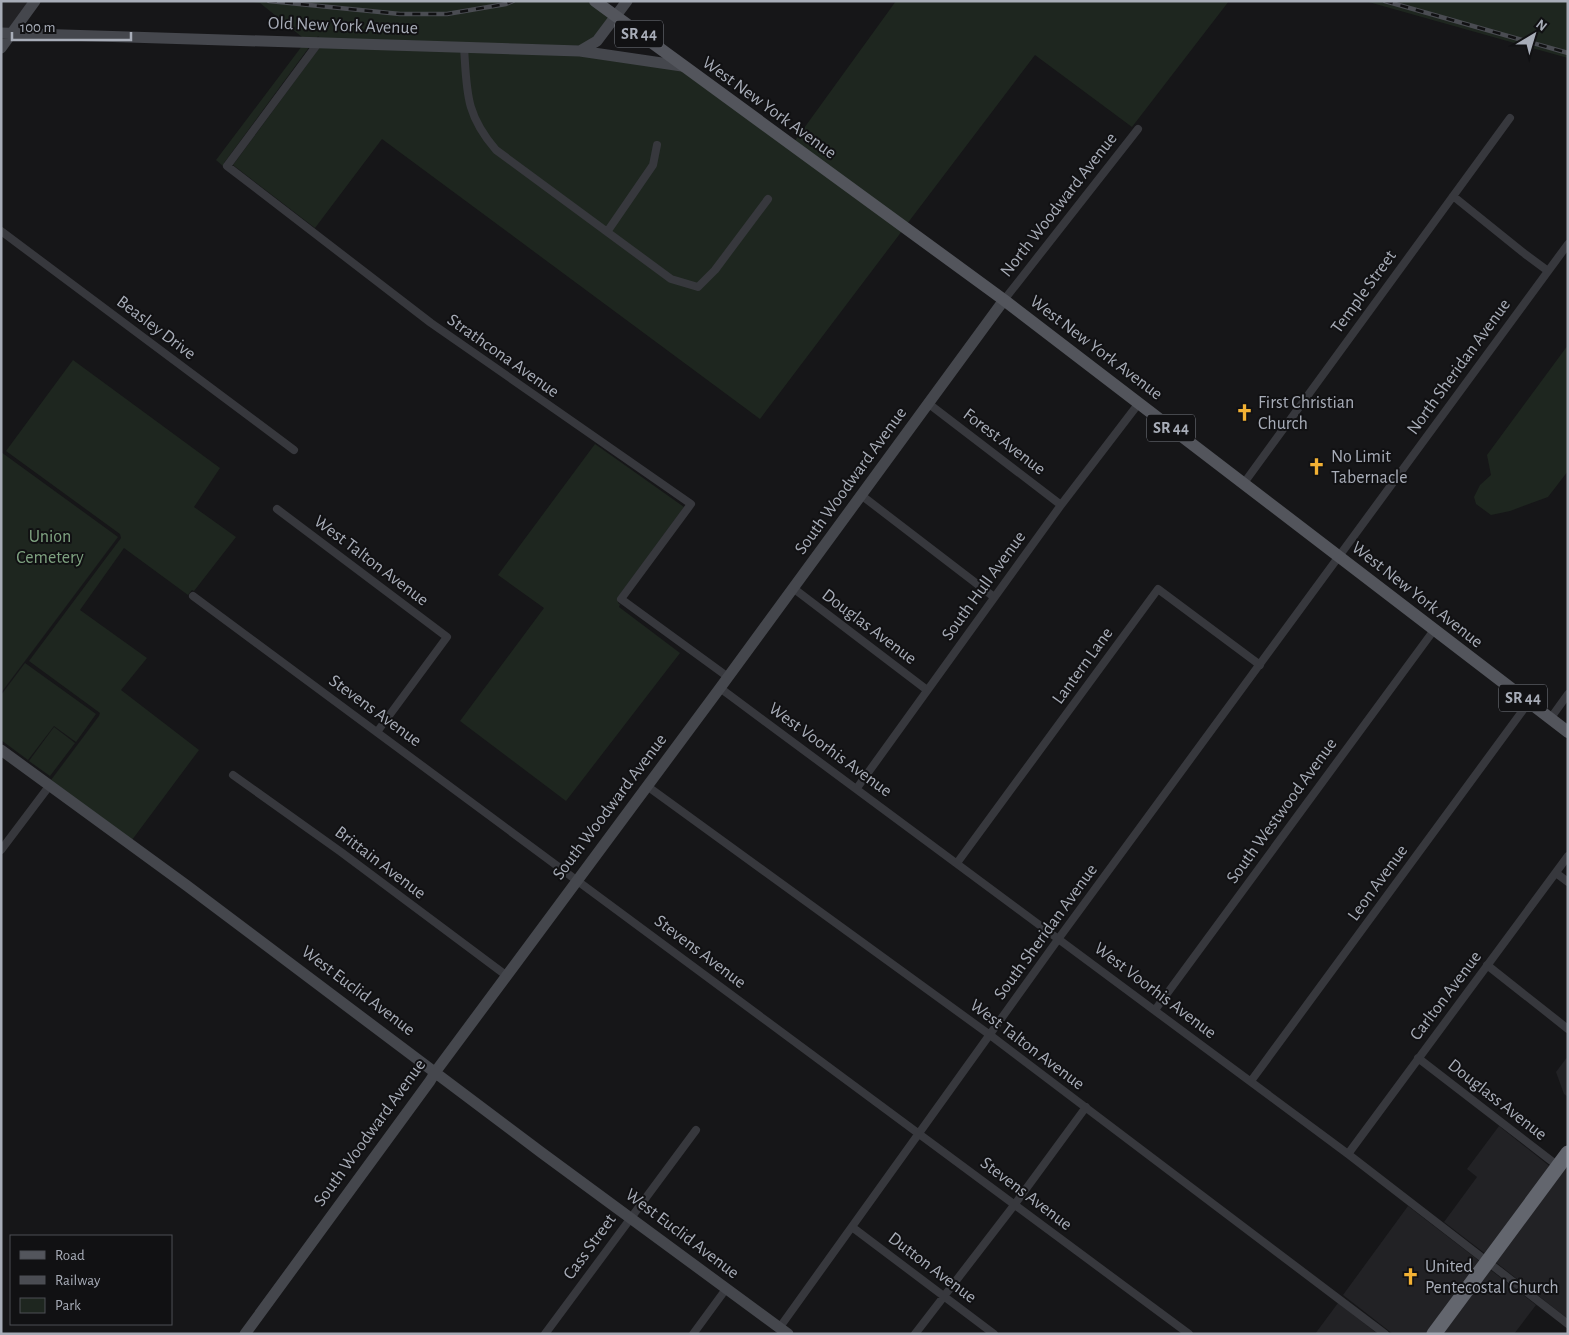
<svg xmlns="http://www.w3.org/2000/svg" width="1569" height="1335" viewBox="0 0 1569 1335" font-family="'Alegreya Sans',sans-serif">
  <rect width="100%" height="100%" fill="#161618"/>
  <!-- built -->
  <path fill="#222225" d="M1 1H30L10 29H1Z
    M1568 1056V1097L1564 1094 1556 1072Z
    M1499 1126 1552 1168 1487 1255 1444 1222 1477 1177 1467 1169Z
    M1568 1160V1319L1493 1260Z
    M1408 1206 1482 1263 1429 1334H1393L1343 1295Z
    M1488 1268 1536 1305 1514 1334H1439Z
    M1338 1303 1378 1334H1315Z"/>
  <!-- green -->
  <path fill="#1e261f" d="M245 1H588L610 18 595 38 580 46 320 38 318 36 317 38 302 37 260 3Z
    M896 1H1229L1132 127 1035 55 907 224 794 142Z
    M1365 1H1568V58Z
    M302 46H310L224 163V167L216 160Z
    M320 47 580 55 680 70 902 231 760 419 382 139 315 228 233 165Z
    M1568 345V471L1548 497 1510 511 1491 515 1476 504 1474 497 1480 485 1491 475 1487 455Z
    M73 360 220 468 194 507 236 537 194 591 192 590 188 595 124 548 80 610 147 658 121 690 199 750 132 840 51 780 99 716 100 713 29 661 121 538 120 534 6 451Z
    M595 444 684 507 618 597V603L620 604 619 607 680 653 566 801 460 721 544 608 498 575Z
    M1 452 118 537 1 693Z
    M25 663 96 714 76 742 54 726 28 760 1 740V695Z
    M54 727 75 743 50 776 29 761Z"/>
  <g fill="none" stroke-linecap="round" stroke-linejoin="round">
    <!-- street -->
    <path stroke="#37383d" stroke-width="8" d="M319 42 227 166 431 323 691 504 621 599 728 677
      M464 47C467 92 465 114 496 150L671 279 698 287 715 270 768 199
      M1453 196 1525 254 1548 271
      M1 231 294 450
      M607 232 653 165 657 145
      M1004 300 1138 129
      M929 404 1061 505
      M1244 483 1510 118
      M861 495 994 597
      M277 509 447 637 377 732
      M793 588 927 690
      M193 596 1189 1334
      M720 688 1348 1154 1568 1324
      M1550 719 1568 694
      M233 775 341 852 507 976
      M647 786 990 1035 1385 1334
      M857 788 1061 505 1139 403
      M1 850 50 785
      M957 863 1158 589 1260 665
      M1556 873 1568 882
      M1487 965 1568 1029
      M1155 1010 1434 630
      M1418 1058 1558 1166
      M1251 1081 1529 702
      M1348 1154 1568 856
      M852 1227 994 1334
      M780 1327 1059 938 1568 244
      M545 1334 696 1130
      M693 1334 726 1289
      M915 1334 1015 1204 1086 1107"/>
    <!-- secondary -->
    <path stroke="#45474d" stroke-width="11" d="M1 33 580 51 682 66
      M1 48 35 1
      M580 51 597 41 627 1
      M1 750 186 885 542 1153 788 1334
      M245 1334 430 1081 436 1071 720 688 1004 300"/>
    <!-- primary -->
    <path stroke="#53555c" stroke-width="12" d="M595 1 1004 300 1568 732"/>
    <!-- highway -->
    <path stroke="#63666e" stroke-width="15" d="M1434 1334 1568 1153"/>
    <defs>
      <path id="rail" d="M269 1 400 14H447L506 4 513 1
        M1385 1 1568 53"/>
    </defs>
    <!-- rail casing -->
    <use href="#rail" stroke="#4a4c52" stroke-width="4.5"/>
    <!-- rail -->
    <use href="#rail" stroke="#111113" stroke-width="2.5" stroke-dasharray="8" stroke-linecap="butt"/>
  </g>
  <!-- icons -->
  <defs>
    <symbol id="church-bare" viewBox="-9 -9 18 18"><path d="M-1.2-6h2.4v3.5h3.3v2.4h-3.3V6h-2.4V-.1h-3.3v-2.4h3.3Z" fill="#f2b134" stroke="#111113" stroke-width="2.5" paint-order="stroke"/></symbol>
  </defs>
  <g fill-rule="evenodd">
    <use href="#church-bare" x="1232" y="400" width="25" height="25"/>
    <use href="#church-bare" x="1304" y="454" width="25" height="25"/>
    <use href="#church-bare" x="1398" y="1264" width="25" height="25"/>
  </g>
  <g text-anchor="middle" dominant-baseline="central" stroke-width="4" stroke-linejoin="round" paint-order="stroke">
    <!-- shield labels -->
    <g fill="#111113" stroke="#7b7e86" stroke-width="1">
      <rect x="615" y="20.5" width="48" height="27" rx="4"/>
      <rect x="1147" y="414.5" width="48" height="27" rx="4"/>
      <rect x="1499" y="684.5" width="48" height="27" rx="4"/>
    </g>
    <g font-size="16" font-weight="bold" fill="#a8adb8">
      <text x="639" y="34">SR 44</text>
      <text x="1171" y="428">SR 44</text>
      <text x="1523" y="698">SR 44</text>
    </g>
    <!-- street labels -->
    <g font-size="18" fill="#a8adb8" stroke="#111113">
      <text transform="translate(343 26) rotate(2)">Old New York Avenue</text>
      <text transform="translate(769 108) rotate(36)">West New York Avenue</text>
      <text transform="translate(1059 205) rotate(-52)">North Woodward Avenue</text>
      <text transform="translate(1364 292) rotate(-54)">Temple Street</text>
      <text transform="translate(156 328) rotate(37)">Beasley Drive</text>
      <text transform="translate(1096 348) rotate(37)">West New York Avenue</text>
      <text transform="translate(503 356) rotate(35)">Strathcona Avenue</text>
      <text transform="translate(1459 367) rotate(-54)">North Sheridan Avenue</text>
      <text transform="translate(1004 442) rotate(37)">Forest Avenue</text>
      <text transform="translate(851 481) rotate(-54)">South Woodward Avenue</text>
      <text transform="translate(371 561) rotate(37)">West Talton Avenue</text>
      <text transform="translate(984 586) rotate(-54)">South Hull Avenue</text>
      <text transform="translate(1417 595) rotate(38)">West New York Avenue</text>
      <text transform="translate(869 627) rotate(37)">Douglas Avenue</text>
      <text transform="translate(1083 666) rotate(-54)">Lantern Lane</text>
      <text transform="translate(375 711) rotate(36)">Stevens Avenue</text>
      <text transform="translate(830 750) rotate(36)">West Voorhis Avenue</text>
      <text transform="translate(610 807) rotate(-53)">South Woodward Avenue</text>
      <text transform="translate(1282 811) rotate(-54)">South Westwood Avenue</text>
      <text transform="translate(380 863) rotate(37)">Brittain Avenue</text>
      <text transform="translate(1378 883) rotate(-54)">Leon Avenue</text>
      <text transform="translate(1046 932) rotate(-54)">South Sheridan Avenue</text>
      <text transform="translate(700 952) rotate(37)">Stevens Avenue</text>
      <text transform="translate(358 991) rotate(37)">West Euclid Avenue</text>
      <text transform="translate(1155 991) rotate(37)">West Voorhis Avenue</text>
      <text transform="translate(1446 996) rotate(-53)">Carlton Avenue</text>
      <text transform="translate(1027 1045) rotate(37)">West Talton Avenue</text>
      <text transform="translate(1497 1100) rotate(38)">Douglass Avenue</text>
      <text transform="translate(370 1133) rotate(-54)">South Woodward Avenue</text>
      <text transform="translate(1026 1194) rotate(37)">Stevens Avenue</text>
      <text transform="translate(682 1234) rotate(37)">West Euclid Avenue</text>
      <text transform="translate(590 1247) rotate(-54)">Cass Street</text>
      <text transform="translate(932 1268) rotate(37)">Dutton Avenue</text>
    </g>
    <!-- poi labels -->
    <g font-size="18" fill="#a8adb8" stroke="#111113" text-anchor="start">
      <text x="1258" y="403">First Christian<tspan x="1258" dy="21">Church</tspan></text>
      <text x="1331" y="457">No Limit<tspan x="1331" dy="21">Tabernacle</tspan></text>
      <text x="1425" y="1267">United<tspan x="1425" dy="21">Pentecostal Church</tspan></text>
    </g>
    <!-- park labels -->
    <g font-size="18" fill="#7fa381" stroke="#111113">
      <text x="50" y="537">Union<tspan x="50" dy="21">Cemetery</tspan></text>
    </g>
  </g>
  <!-- border -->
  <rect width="1569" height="1335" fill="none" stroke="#a8adb8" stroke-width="5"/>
  <!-- legend -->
  <rect x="10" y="1235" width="162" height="90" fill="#111113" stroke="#4d4f55"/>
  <rect x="20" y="1251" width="25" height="8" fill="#53555c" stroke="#4d4f55"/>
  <text x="55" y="1260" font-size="15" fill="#a8adb8">Road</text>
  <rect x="20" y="1276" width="25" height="8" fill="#4a4c52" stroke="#4d4f55"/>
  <text x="55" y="1285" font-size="15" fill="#a8adb8">Railway</text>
  <rect x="20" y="1298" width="25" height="15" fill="#1e261f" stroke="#4d4f55"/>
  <text x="55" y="1310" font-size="15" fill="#a8adb8">Park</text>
  <!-- north arrow -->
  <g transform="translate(1534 35) rotate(38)" stroke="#111113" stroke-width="4" paint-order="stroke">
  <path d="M0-4L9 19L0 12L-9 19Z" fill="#a8adb8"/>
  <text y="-8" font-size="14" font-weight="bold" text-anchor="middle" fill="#a8adb8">N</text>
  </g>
  <!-- scale -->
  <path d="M12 32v8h119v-8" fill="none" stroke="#a8adb8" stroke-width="2.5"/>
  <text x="20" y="32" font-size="15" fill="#a8adb8" stroke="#111113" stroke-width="4" paint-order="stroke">100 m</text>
</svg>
